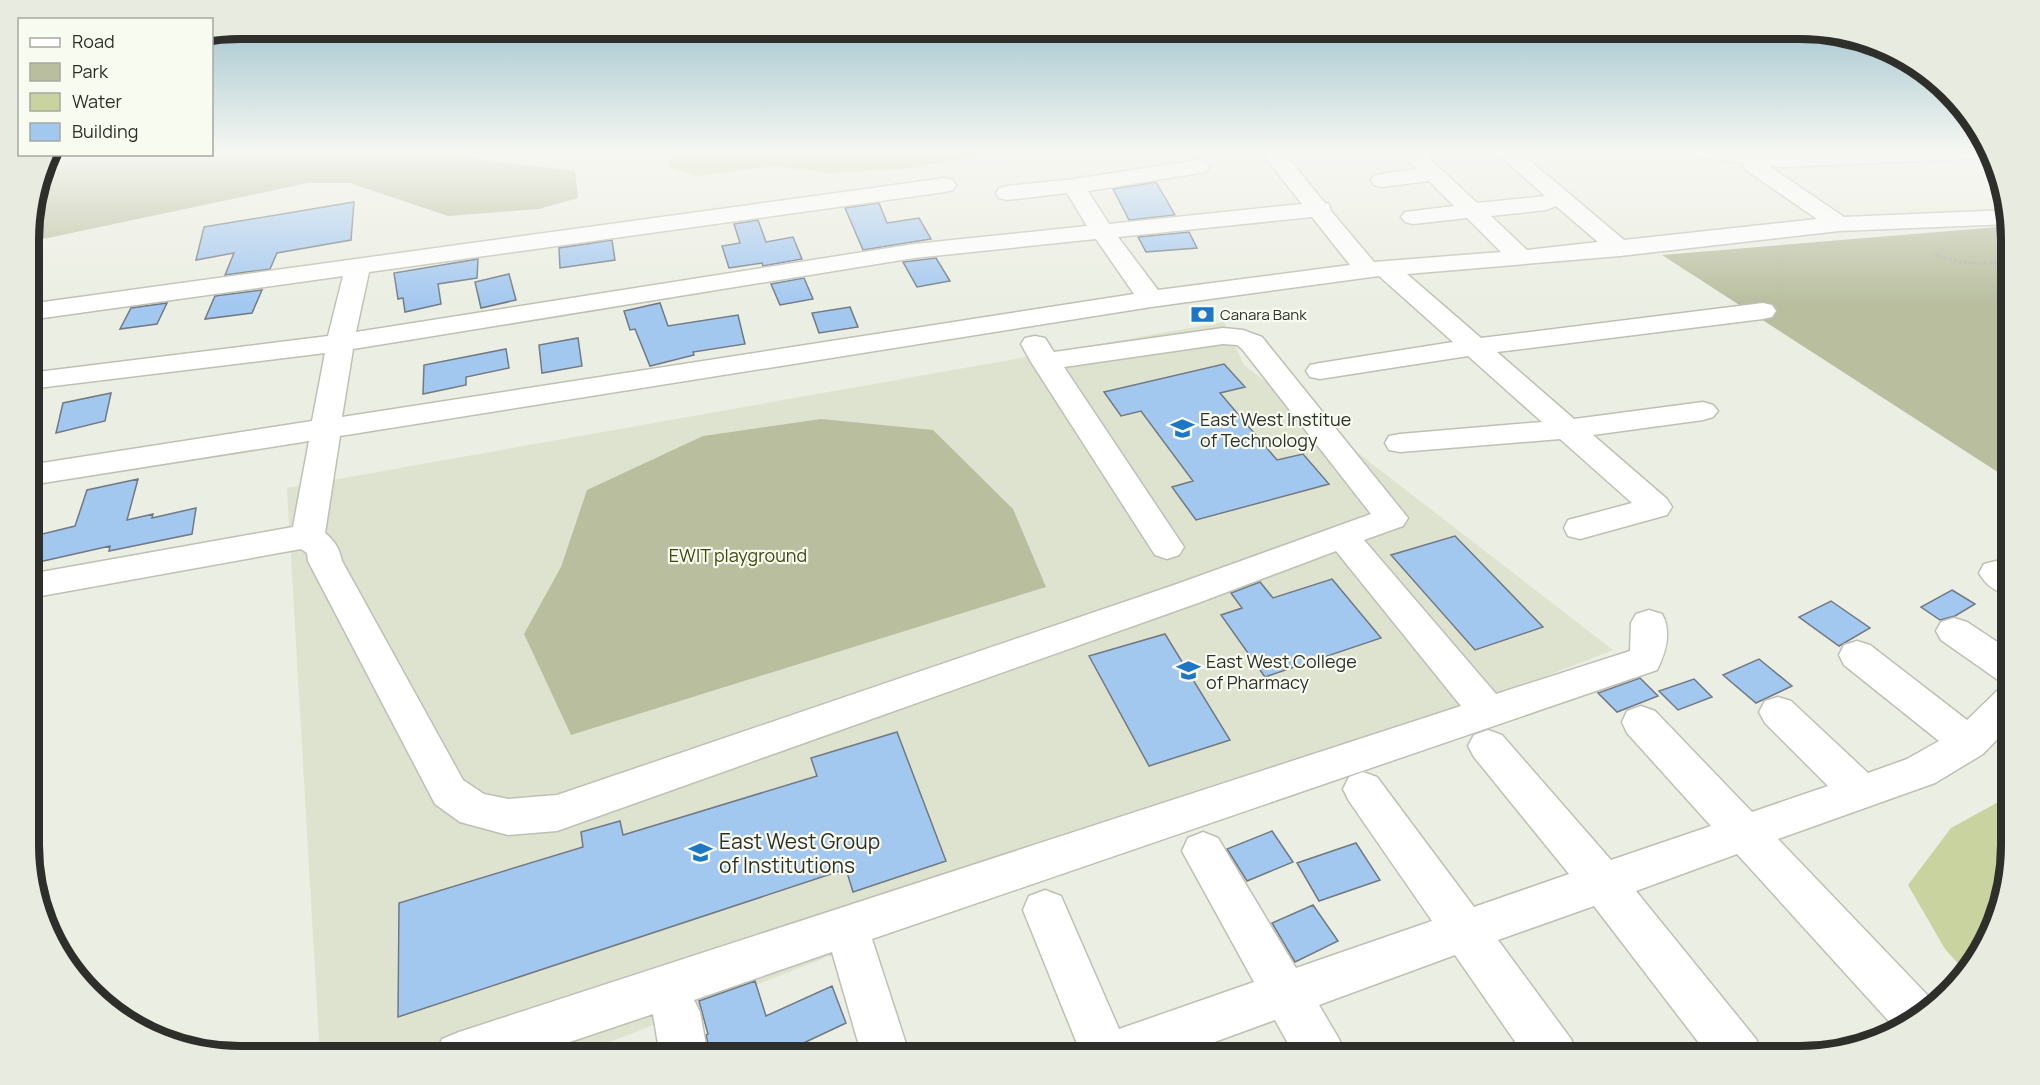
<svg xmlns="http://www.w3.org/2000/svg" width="2040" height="1085" viewBox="0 0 2040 1085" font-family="Manrope,sans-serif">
  <rect width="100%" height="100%" fill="#ebeee2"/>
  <!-- built -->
  <path fill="#dee3cf" d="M1224 322 1244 365 1613 650 574 1056H320L287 488Z"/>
  <!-- green -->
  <path fill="#b8be9e" d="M212 152H458L471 158 575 171 578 198 539 209 448 216 350 183H308L29 242V226L48 155 212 154Z
    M2010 226V480L1662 255Z
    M821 419 933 430 1013 509 1046 587 571 735 524 634 561 567 587 490 703 436Z"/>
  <!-- water -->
  <path fill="#c8d3a0" d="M669 152H999L906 169 868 171 827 173 776 166 697 176 670 168Z
    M2011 795V845L1989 939 1963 969 1945 949 1908 885 1951 828Z"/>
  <!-- building -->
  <path fill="#a3c8f0" stroke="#717982" stroke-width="1.5" d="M1156 182 1175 215 1129 220 1113 189Z
    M354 202 351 240 277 253 270 269 225 275 234 253 196 260 204 227Z
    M879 203 887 223 919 218 931 239 863 250 845 208Z
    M758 220 766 242 793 237 802 259 763 266 762 263 729 268 722 246 740 243 734 224Z
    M1189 232 1197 248 1146 252 1138 237Z
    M612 240 615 260 560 268 559 248Z
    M936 258 950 281 917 287 903 262Z
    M478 259 477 278 438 284 441 304 405 312 403 298 398 299 394 273Z
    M509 274 516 300 481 308 475 282Z
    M804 278 813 299 780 305 771 284Z
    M262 290 252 313 205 319 215 296Z
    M167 303 157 324 120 329 131 308Z
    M660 303 668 326 738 315 745 344 693 352 694 355 650 366 635 329 630 330 624 311Z
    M850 307 858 327 819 333 812 313Z
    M578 338 582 366 542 373 539 345Z
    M506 349 509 368 466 377V385L423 394 424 365Z
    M1224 364 1245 387 1220 393 1277 460 1303 454 1329 484 1196 520 1172 487 1193 481 1141 411 1121 416 1104 392Z
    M111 393 105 421 56 433 63 403Z
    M138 479 127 520 153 514 152 518 196 508 192 534 109 551 110 546 30 564V537L75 526 87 490Z
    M1455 536 1543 627 1475 650 1391 555Z
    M1332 579 1381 638 1265 677 1221 615 1242 608 1231 593 1260 582 1273 598Z
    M1952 590 1975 604 1955 616 1940 620 1921 607Z
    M1831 601 1870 628 1839 646 1799 617Z
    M1165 634 1230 740 1149 766 1089 656Z
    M1759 659 1792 686 1756 703 1723 675Z
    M1640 678 1658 696 1617 712 1598 693Z
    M1694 679 1712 697 1678 710 1659 691Z
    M897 732 946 861 853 892 846 869 398 1017 399 903 583 847 581 832 620 821 623 835 817 776 811 758Z
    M1272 831 1293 862 1247 881 1227 849Z
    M1356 843 1380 880 1319 901 1297 863Z
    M1313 905 1338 941 1295 962 1272 923Z
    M755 981 766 1016 832 986 846 1023 776 1056H711L706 1035 708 1034 699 1001Z"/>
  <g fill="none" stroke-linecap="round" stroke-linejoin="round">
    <defs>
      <path id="minor" d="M1261 152H1283L1325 203 1329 204 1331 211 1374 262 1501 252 1467 218 1413 224 1405 222 1401 217 1405 212 1454 206 1429 181 1382 187 1374 185 1371 180 1374 175 1417 169 1400 152H1423L1477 203 1545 196 1496 152H1520L1624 240 1817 219 1746 170 1743 165 1745 163 1696 157 1693 152H1762L1785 155 1788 160 1785 165 1769 166 1844 217 2009 210 2010 224 1839 231 1620 256 1407 274 1481 338 1763 303 1772 305 1776 311 1772 317 1763 319 1497 352 1574 419 1703 402 1713 405 1718 411 1713 417 1703 420 1593 435 1667 499 1672 507 1667 515 1580 539 1568 536 1564 528 1568 520 1632 503 1560 439 1400 452 1389 450 1385 443 1389 436 1400 434 1542 422 1468 356 1320 379 1310 377 1306 371 1310 365 1320 363 1453 342 1379 276 1151 307 340 436 325 533C335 541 339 548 342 561L463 780 484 794 508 799 557 795 1174 585 1371 514 1242 349 1237 345 1223 344 1064 367 1184 547 1179 555 1167 559 1155 555 1031 362 1021 344 1025 338 1035 336 1045 338 1054 352 1223 328 1243 330 1262 337 1408 518 1403 526 1364 540 1496 694 1630 651 1631 623 1636 614 1649 610 1662 614C1672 632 1666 652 1657 670L872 939 910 1056H862L832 952 694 1000 700 1012 708 1056H660L653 1014 528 1056H435L442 1039 459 1032 1461 706 1336 551 1198 603 557 831 508 835 460 822 435 804 308 561 307 553 301 549 30 598V574L293 527 309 441 30 485 29 465 312 421 325 353 29 389V373L328 336 343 276 29 320V304L945 178 953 180 956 185 953 190 945 192 369 272 356 332 914 244 1087 226 1067 193 1007 200 999 198 996 193 999 188 1007 186 1074 179 1198 160 1206 162 1209 167 1206 172 1088 191 1109 224 1302 204ZM1556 206 1598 242 1527 250 1491 216 1546 210ZM1312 217 1350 265 1158 290 1118 237ZM1096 239 1134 294 342 417 353 349 914 258Z
        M1996 561 2011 566V596C1997 592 1986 586 1979 573L1984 564Z
        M1954 618 1967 622 2011 651V684L1998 680 1941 640 1936 631 1941 622Z
        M1857 641 1870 645 1967 720 1998 690 2011 686V725L1983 754 1935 783 1778 839 1934 1002 1917 1021 1895 1028 1737 854 1636 891 1756 1039 1763 1056H1709L1594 906 1498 940 1571 1039 1578 1056H1525L1455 955 1319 1005 1339 1039 1346 1056H1295L1275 1020 1176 1056H1082L1023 910 1029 896 1045 890 1061 896 1119 1029 1254 982 1182 851 1188 838 1203 832 1218 838 1296 968 1432 921 1349 801 1343 789 1349 777 1363 772 1377 777 1474 907 1569 874 1474 757 1468 746 1474 735 1488 730 1502 735 1611 860 1711 826 1627 733 1622 722 1627 711 1641 706 1655 711 1752 812 1828 786 1765 723 1759 712 1765 701 1778 697 1791 701 1868 773 1907 759 1939 741 1844 665 1839 655 1844 645Z"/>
      <path id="major" d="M1759 152H1783L1786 154 1987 152 1989 158 1781 167 1773 166Z"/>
    </defs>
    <!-- minor casing -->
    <use href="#minor" stroke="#bec0b4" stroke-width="3"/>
    <!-- major casing -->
    <use href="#major" stroke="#bec0b4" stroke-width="3"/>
    <!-- path -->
    <path stroke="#b1b4aa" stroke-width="3" stroke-dasharray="3 2" stroke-linecap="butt" d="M1935 254C1961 265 1983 265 2010 261"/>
    <!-- minor -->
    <use href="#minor" fill="#fff" fill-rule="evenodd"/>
    <!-- major -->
    <use href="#major" fill="#fff" fill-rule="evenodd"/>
  </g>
  <!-- sky -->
  <linearGradient id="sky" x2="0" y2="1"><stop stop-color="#9bc0cb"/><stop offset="0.5" stop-color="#f6f7f2"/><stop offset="1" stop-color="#f6f7f2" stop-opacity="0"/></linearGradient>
  <rect width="2040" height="304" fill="url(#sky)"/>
  <!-- icons -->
  <defs>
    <symbol id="bank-bare" viewBox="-9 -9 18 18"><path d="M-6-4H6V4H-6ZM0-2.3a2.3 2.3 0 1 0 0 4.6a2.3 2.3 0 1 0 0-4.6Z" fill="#1e77c4" stroke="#f8fbef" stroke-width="2.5" paint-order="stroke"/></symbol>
    <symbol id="school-bare" viewBox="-9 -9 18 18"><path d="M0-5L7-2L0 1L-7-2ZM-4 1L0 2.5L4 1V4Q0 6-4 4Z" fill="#1e77c4" stroke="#f8fbef" stroke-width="2.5" paint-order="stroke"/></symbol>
    <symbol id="university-bare" viewBox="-9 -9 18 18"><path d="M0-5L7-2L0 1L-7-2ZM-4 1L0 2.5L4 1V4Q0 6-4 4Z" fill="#1e77c4" stroke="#f8fbef" stroke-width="2.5" paint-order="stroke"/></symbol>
  </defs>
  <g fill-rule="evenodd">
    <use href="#bank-bare" x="1186" y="298" width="33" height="33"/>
    <use href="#school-bare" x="1166" y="412" width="33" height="33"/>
    <use href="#university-bare" x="1172" y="654" width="33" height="33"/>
    <use href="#university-bare" x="684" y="836" width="33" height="33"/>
  </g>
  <g text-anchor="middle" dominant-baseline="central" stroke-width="4.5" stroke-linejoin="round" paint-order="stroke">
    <!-- far-poi labels -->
    <g font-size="15" fill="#2e2f2b" stroke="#f8fbef" text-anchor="start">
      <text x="1220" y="314">Canara Bank</text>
    </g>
    <!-- poi labels -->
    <g font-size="18" fill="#2e2f2b" stroke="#f8fbef" text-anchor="start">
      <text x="1200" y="419">East West Institue<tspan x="1200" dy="21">of Technology</tspan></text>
      <text x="1206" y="661">East West College<tspan x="1206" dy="21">of Pharmacy</tspan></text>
    </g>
    <!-- park labels -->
    <g font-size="18" fill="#40480e" stroke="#f8fbef">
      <text x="738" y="555">EWIT playground</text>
    </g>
    <!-- near-poi labels -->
    <g font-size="21" fill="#2e2f2b" stroke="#f8fbef" text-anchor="start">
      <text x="719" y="841">East West Group<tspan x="719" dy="24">of Institutions</tspan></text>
    </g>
  </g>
  <!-- crop -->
  <path d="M0 0H2040V1085H0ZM240 39H1800A201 201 0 0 1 2001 240V845A201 201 0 0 1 1800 1046H240A201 201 0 0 1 39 845V240A201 201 0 0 1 240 39Z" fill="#e8ebdf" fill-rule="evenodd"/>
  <path fill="none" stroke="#2e2f2b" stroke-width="8" d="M240 39H1800A201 201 0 0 1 2001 240V845A201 201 0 0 1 1800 1046H240A201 201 0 0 1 39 845V240A201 201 0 0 1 240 39Z"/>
  <!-- legend -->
  <rect x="18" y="18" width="195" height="138" fill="#f8fbef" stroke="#a7a9a1" stroke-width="1.5"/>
  <rect x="30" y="38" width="30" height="9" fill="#ffffff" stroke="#a7a9a1" stroke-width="1.5"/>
  <text x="72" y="48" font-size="18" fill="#2e2f2b">Road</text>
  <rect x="30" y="63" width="30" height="18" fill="#b8be9e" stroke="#a7a9a1" stroke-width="1.5"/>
  <text x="72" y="78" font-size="18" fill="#2e2f2b">Park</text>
  <rect x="30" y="93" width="30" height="18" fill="#c8d3a0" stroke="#a7a9a1" stroke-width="1.5"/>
  <text x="72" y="108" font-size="18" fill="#2e2f2b">Water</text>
  <rect x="30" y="123" width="30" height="18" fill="#a3c8f0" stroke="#a7a9a1" stroke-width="1.5"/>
  <text x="72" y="138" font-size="18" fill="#2e2f2b">Building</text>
</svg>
